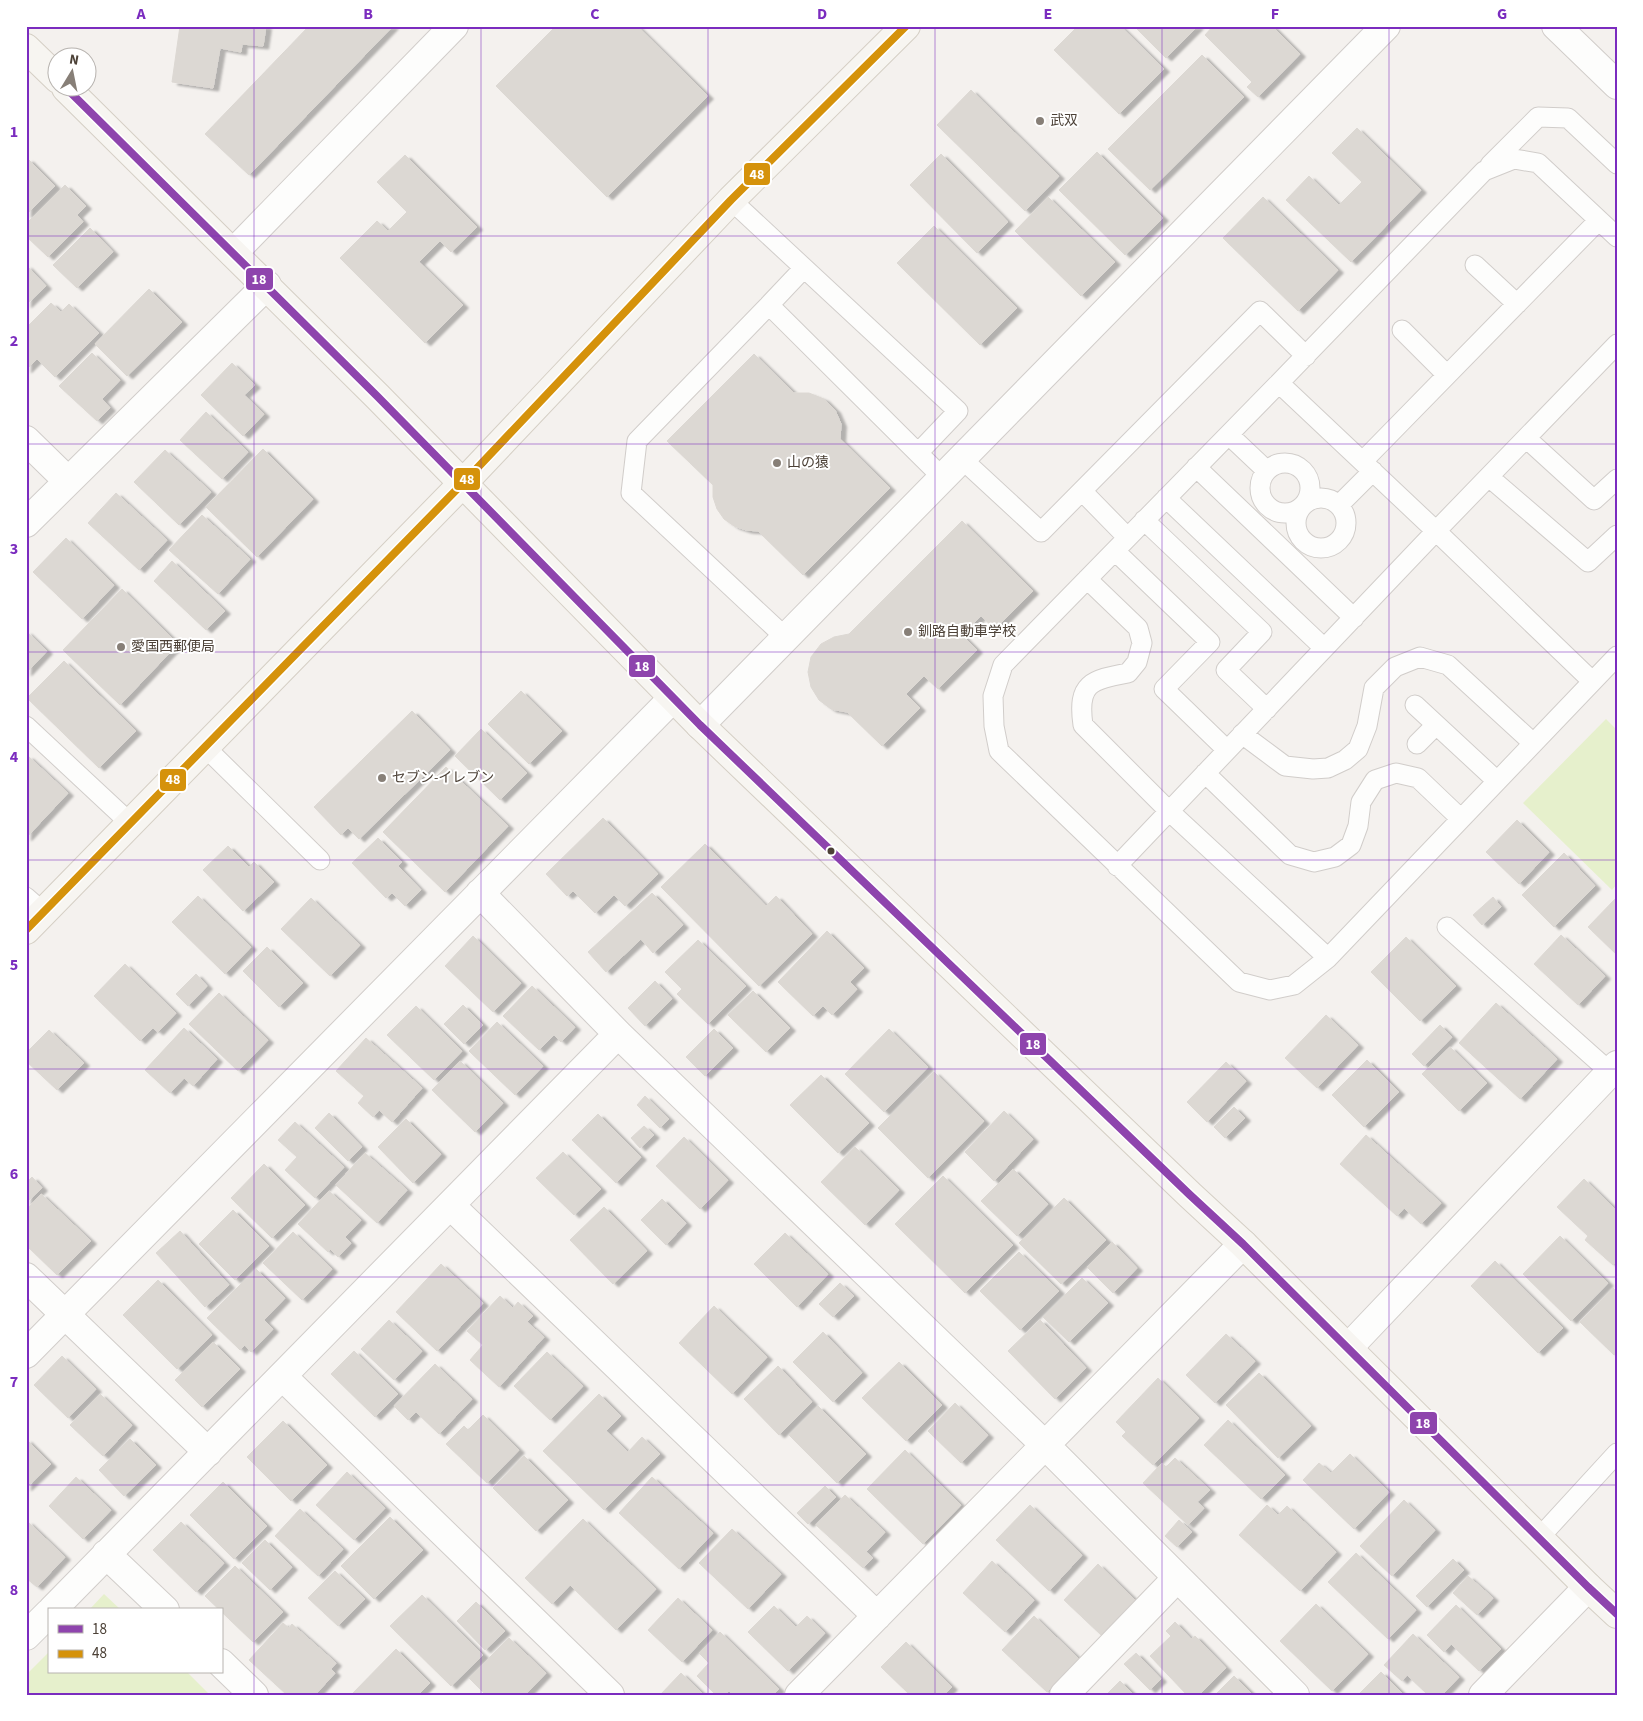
<svg xmlns="http://www.w3.org/2000/svg" width="1643" height="1721" viewBox="0 0 1643 1721" font-family="'Source Sans 3','Noto Sans JP',sans-serif">
  <defs>
    <filter id="shadow"><feDropShadow dx="5.5" dy="3" stdDeviation="1" flood-color="#0004"/></filter>
  </defs>
  <rect width="100%" height="100%" fill="#f4f1ee"/>
  <!-- green -->
  <path fill="#e6f0cc" d="M1606 719 1617 730V884L1612 890 1523 803Z
    M104 1594 121 1610H89Z
    M49 1652V1672H187L210 1695H26V1675Z"/>
  <!-- building -->
  <path fill="#dcd8d3" stroke="#dcd8d3" filter="url(#shadow)" d="M180 26H266L263 46 242 44 241 52 220 48 213 88 172 82Z
    M309 26H393L249 175 205 134Z
    M556 26H637L708 96 607 197 496 86Z
    M1078 26H1120L1164 69 1119 114 1054 50Z
    M1134 26H1198L1166 58Z
    M1213 26H1272L1300 54 1258 97 1247 87 1252 82 1205 35Z
    M1202 55 1244 97 1150 190 1108 149Z
    M971 90 1059 176 1025 211 937 125Z
    M1357 128 1421 190 1351 262 1286 200 1309 176 1339 205 1362 182 1332 153Z
    M1097 152 1163 218 1125 255 1059 190Z
    M941 154 1008 222 977 253 910 185Z
    M405 155 477 227 451 252 440 241 419 262 463 305 425 343 340 258 377 221 388 231 407 212 377 182Z
    M28 159 55 186 26 215V160Z
    M65 185 86 206 77 215 83 222 48 257 26 236V224Z
    M1048 197 1115 262 1081 296 1015 231Z
    M1263 197 1338 270 1298 311 1223 238Z
    M934 226 1017 308 980 345 897 263Z
    M90 228 113 252 77 288 53 265Z
    M26 265 46 286 26 305Z
    M149 289 182 322 127 376 95 344Z
    M51 303 61 312 69 304 99 333 55 377 37 359 26 370V328Z
    M92 353 120 380 102 399 110 408 97 421 59 386Z
    M754 354 794 393H809L824 399 835 410 841 424 840 439 890 488 803 575 758 531 746 530 734 526 724 519 717 509 713 497V485L667 441Z
    M232 363 255 385 244 395 264 414 243 436 201 395Z
    M206 412 248 452 222 479 180 440Z
    M263 449 313 499 257 557 206 507Z
    M165 450 211 492 179 525 134 482Z
    M116 493 167 540 139 570 88 523Z
    M202 515 250 559 218 594 169 550Z
    M962 521 1033 591 995 629 981 616 962 635 977 650 938 689 924 676 906 694 920 708 882 746 847 712 831 709 819 700 811 687 808 672 811 657 821 644 834 637 849 634Z
    M66 538 114 585 82 619 33 572Z
    M172 561 225 611 206 630 154 581Z
    M122 589 178 644 120 705 63 650Z
    M26 631 47 651 26 673Z
    M64 661 136 731 99 768 27 698Z
    M521 691 562 731 529 764 488 724Z
    M412 711 450 750 359 839 348 828 341 835 314 807Z
    M481 729 527 773 500 800 455 756Z
    M28 756 68 793 26 838V757Z
    M446 767 508 826 445 892 383 832Z
    M603 818 658 874 625 906 614 895 595 913 573 891 567 896 546 874Z
    M1517 820 1549 852 1519 884 1486 852Z
    M378 838 402 862 398 866 421 890 405 906 392 893 386 898 352 863Z
    M705 844 766 906 776 896 812 934 759 986 661 887Z
    M228 846 249 867 254 862 274 882 243 911 203 870Z
    M1564 853 1595 886 1554 927 1522 895Z
    M652 893 683 925 653 953 641 939 606 972 588 952Z
    M198 896 251 947 225 974 172 922Z
    M1493 897 1501 907 1482 925 1473 915Z
    M311 898 360 945 330 976 281 929Z
    M1616 898 1617 899V955L1588 927Z
    M827 931 864 968 850 982 857 989 832 1015 823 1006 813 1016 778 982Z
    M1561 935 1605 976 1578 1005 1534 964Z
    M473 936 521 983 493 1012 445 966Z
    M1406 937 1456 986 1420 1021 1371 972Z
    M698 940 746 986 708 1024 677 994 682 989 665 972Z
    M267 947 303 983 279 1007 243 971Z
    M125 964 176 1013 158 1032 153 1028 140 1041 94 996Z
    M196 974 207 986 188 1006 176 994Z
    M655 981 672 999 645 1026 628 1008Z
    M532 986 575 1027 561 1042 554 1035 539 1050 503 1016Z
    M753 991 790 1028 766 1052 728 1015Z
    M219 993 268 1040 238 1071 189 1024Z
    M1496 1003 1557 1059 1520 1099 1459 1043Z
    M463 1005 483 1025 464 1044 444 1024Z
    M416 1006 462 1051 434 1080 387 1035Z
    M1326 1015 1358 1045 1317 1088 1285 1058Z
    M497 1022 543 1066 515 1095 469 1051Z
    M1440 1025 1452 1037 1424 1066 1412 1054Z
    M184 1028 217 1059 193 1086 184 1078 170 1093 145 1070Z
    M714 1029 733 1048 705 1076 686 1057Z
    M889 1029 928 1067 884 1112 845 1074Z
    M49 1030 84 1063 57 1090 26 1061V1053Z
    M366 1038 422 1088 392 1122 379 1110 373 1117 358 1103 364 1096 336 1071Z
    M1450 1047 1487 1083 1459 1111 1422 1074Z
    M1367 1060 1399 1092 1364 1127 1332 1095Z
    M460 1061 503 1103 475 1132 432 1090Z
    M1226 1062 1246 1081 1207 1122 1187 1102Z
    M934 1072 984 1121 928 1178 878 1128Z
    M821 1075 869 1123 838 1153 790 1105Z
    M645 1096 669 1119 660 1128 637 1105Z
    M1234 1107 1245 1118 1225 1138 1214 1127Z
    M1004 1111 1033 1139 994 1181 965 1152Z
    M329 1113 362 1147 348 1161 315 1128Z
    M598 1114 641 1157 616 1183 572 1140Z
    M406 1119 441 1154 413 1183 378 1147Z
    M295 1122 344 1167 315 1198 285 1170 297 1157 278 1140Z
    M644 1126 654 1135 640 1148 631 1138Z
    M1366 1135 1441 1203 1421 1224 1404 1208 1397 1216 1340 1164Z
    M684 1137 728 1180 700 1209 656 1166Z
    M855 1147 899 1190 865 1225 821 1182Z
    M563 1152 601 1189 574 1215 536 1178Z
    M365 1153 407 1190 377 1223 336 1185Z
    M264 1164 305 1205 272 1238 231 1198Z
    M1013 1169 1048 1204 1017 1236 981 1201Z
    M943 1176 1013 1245 965 1293 895 1224Z
    M32 1177 42 1188 26 1203V1183Z
    M1584 1179 1617 1211V1261L1613 1265 1585 1240 1588 1236 1557 1207Z
    M329 1191 361 1220 345 1237 351 1243 338 1257 330 1249 328 1252 298 1224Z
    M41 1194 91 1241 57 1275 26 1245V1210Z
    M1064 1198 1106 1240 1061 1284 1019 1243Z
    M662 1199 686 1223 666 1245 641 1220Z
    M604 1207 647 1251 613 1284 570 1240Z
    M233 1210 269 1246 235 1280 199 1244Z
    M180 1231 229 1285 205 1307 156 1253Z
    M293 1232 332 1269 302 1300 263 1263Z
    M785 1233 828 1274 797 1307 754 1264Z
    M1560 1236 1608 1283 1571 1321 1523 1274Z
    M1112 1242 1137 1268 1113 1293 1087 1267Z
    M1019 1252 1059 1291 1020 1330 980 1291Z
    M1495 1261 1563 1328 1538 1353 1471 1286Z
    M441 1264 483 1303 437 1351 396 1312Z
    M256 1269 285 1298 264 1320 273 1329 251 1352 245 1345 240 1350 207 1318Z
    M1082 1278 1108 1303 1069 1342 1043 1317Z
    M158 1280 212 1335 177 1369 123 1315Z
    M840 1283 854 1296 833 1317 819 1304Z
    M1613 1288 1617 1292V1352L1614 1355 1580 1322Z
    M500 1296 513 1308 518 1302 533 1316 527 1322 544 1337 499 1387 470 1360 483 1345 467 1331Z
    M714 1306 767 1357 732 1394 679 1343Z
    M389 1320 422 1351 394 1380 361 1349Z
    M1040 1320 1086 1368 1055 1399 1008 1351Z
    M823 1332 862 1373 833 1402 793 1362Z
    M1226 1334 1255 1361 1215 1403 1186 1375Z
    M213 1342 240 1369 202 1407 175 1380Z
    M354 1351 398 1394 375 1417 331 1374Z
    M547 1352 583 1386 550 1420 514 1386Z
    M62 1356 96 1389 68 1418 34 1385Z
    M899 1362 942 1405 906 1441 862 1398Z
    M435 1364 472 1399 439 1434 416 1412 408 1420 394 1406Z
    M778 1366 812 1402 779 1435 744 1399Z
    M1259 1373 1311 1426 1278 1458 1226 1405Z
    M1158 1378 1199 1418 1153 1465 1122 1436 1126 1432 1116 1422Z
    M100 1394 132 1425 103 1456 70 1425Z
    M599 1394 621 1416 606 1431 628 1452 642 1437 660 1454 604 1510 543 1451Z
    M955 1403 988 1435 961 1463 928 1431Z
    M818 1406 866 1454 837 1483 789 1435Z
    M483 1415 519 1450 487 1483 446 1444 464 1426 468 1430Z
    M1228 1420 1285 1475 1261 1499 1204 1445Z
    M283 1421 327 1465 291 1501 247 1457Z
    M26 1439 51 1464 26 1488Z
    M130 1439 156 1465 124 1496 99 1470Z
    M905 1450 961 1505 923 1544 867 1489Z
    M1350 1454 1389 1492 1354 1529 1303 1480 1319 1463 1331 1473Z
    M524 1456 568 1500 536 1531 493 1488Z
    M1175 1458 1210 1490 1197 1502 1204 1508 1188 1525 1143 1483 1162 1463 1166 1467Z
    M347 1472 385 1508 354 1540 316 1505Z
    M76 1477 111 1510 83 1539 49 1506Z
    M652 1477 713 1533 679 1569 619 1513Z
    M223 1482 267 1526 234 1559 190 1515Z
    M825 1486 836 1497 808 1524 797 1513Z
    M845 1495 885 1532 866 1552 873 1558 863 1568 816 1525Z
    M1404 1500 1435 1530 1392 1576 1360 1546Z
    M1030 1505 1082 1555 1049 1591 996 1540Z
    M1267 1505 1278 1515 1287 1506 1336 1552 1300 1591 1239 1535Z
    M300 1509 343 1549 318 1576 275 1536Z
    M390 1517 423 1550 374 1599 341 1566Z
    M583 1519 656 1589 616 1630 570 1585 552 1604 525 1578Z
    M1179 1520 1192 1532 1177 1547 1165 1536Z
    M27 1521 65 1557 37 1587 26 1578Z
    M181 1522 224 1563 196 1592 153 1550Z
    M732 1529 781 1574 748 1609 699 1563Z
    M265 1540 292 1567 270 1590 242 1563Z
    M1356 1553 1416 1610 1388 1639 1328 1582Z
    M1453 1559 1464 1570 1427 1607 1416 1596Z
    M992 1561 1034 1600 1005 1632 963 1593Z
    M1098 1564 1135 1600 1101 1635 1064 1600Z
    M235 1566 283 1612 253 1642 205 1596Z
    M335 1571 365 1599 338 1626 308 1598Z
    M1468 1576 1493 1598 1477 1615 1453 1593Z
    M422 1595 483 1655 451 1686 390 1626Z
    M678 1598 712 1630 682 1662 648 1630Z
    M476 1602 505 1631 485 1650 457 1621Z
    M1316 1604 1368 1654 1332 1691 1280 1641Z
    M1456 1605 1501 1649 1479 1671 1451 1644 1444 1652 1427 1635Z
    M774 1606 796 1627 807 1616 825 1633 788 1671 748 1632Z
    M1034 1616 1079 1659 1047 1692 1002 1650Z
    M1175 1622 1191 1639 1195 1636 1226 1668 1199 1695H1187L1150 1656 1171 1636 1166 1631Z
    M283 1623 289 1628 292 1624 336 1663 331 1669 335 1673 315 1695H287L249 1660Z
    M720 1632 779 1689 773 1695H733L729 1691 725 1695H716L697 1676 709 1663 699 1653Z
    M1413 1634 1459 1677 1442 1695H1428L1407 1675 1402 1681 1384 1665Z
    M509 1638 546 1673 525 1695H486L469 1678Z
    M906 1642 952 1687 944 1695H910L881 1667Z
    M396 1649 430 1683 418 1695H351Z
    M1136 1653 1161 1679 1150 1690 1124 1664Z
    M1381 1672 1404 1695H1358Z
    M681 1673 704 1695H660Z
    M1234 1676 1253 1695H1215Z
    M1120 1681 1134 1695H1106Z"/>
  <g fill="none" stroke-linecap="round" stroke-linejoin="round">
    <defs>
      <path id="lane" d="M1490 165 1538 117 1568 118 1617 164
        M731 200 958 411 918 453
        M1617 237 1538 163 1514 159 1484 171 1279 383 1003 665 993 696 994 726 999 751 1239 982 1270 990 1294 985 1328 958 1617 656
        M1475 265 1517 304
        M769 305 804 268
        M1402 330 1447 375
        M1279 383 1436 531 1592 681
        M1229 435 1266 470
        M1526 438 1594 500 1617 479
        M962 459 1041 532 1260 311 1306 356
        M1363 461 1599 220
        M1260 488a25 25 0 1 1 50 0a25 25 0 1 1-50 0Z
        M1196 467 1354 618
        M1489 477 1588 562 1617 535
        M1082 491 1127 537
        M1296 523a25 25 0 1 1 50 0a25 25 0 1 1-50 0Z
        M1166 498 1324 648
        M1339 505 1373 471
        M1144 520 1262 632 1226 670 1267 709
        M1115 551 1210 642 1164 689 1227 750
        M1087 579 1138 628 1142 643 1137 662 1128 673C1091 680 1077 683 1083 725L1169 811 1328 958
        M786 638 631 493 637 441 769 305 943 478
        M1415 705 1497 781
        M26 726 130 823
        M1242 734 1285 766 1313 769 1328 768 1345 760 1358 749 1367 726 1374 688 1395 667 1420 657 1448 665 1533 743
        M1417 744 1436 725
        M205 747 320 860
        M1205 773 1290 855 1314 862 1335 857 1351 845 1358 826 1361 802 1375 780 1396 773 1418 778 1461 819
        M1117 866 1436 531 1617 344
        M26 897 43 912
        M1447 927 1610 1072
        M1539 1538 1617 1453"/>
      <path id="street" d="M1556 26 1617 85
        M233 253 454 26
        M26 440 68 481
        M26 523 267 285
        M700 725 1386 26
        M480 893 618 1034 1046 1446 1295 1695
        M450 1205 877 1616
        M26 1277 208 1452
        M1348 1348 1617 1065
        M26 1354 673 698
        M282 1376 610 1695
        M106 1554 165 1610
        M52 1610 618 1034
        M26 1636 49 1613
        M221 1663 254 1695
        M799 1695 1243 1244
        M1064 1695 1177 1578
        M1483 1695 1588 1587"/>
      <path id="secondary" d="M26 48 58 79
        M66 88 377 396 700 725 1190 1195 1243 1244 1588 1587 1617 1614
        M26 930 463 483 731 200 906 26"/>
    </defs>
    <!-- lane casing -->
    <use href="#lane" stroke="#d1cdca" stroke-width="21"/>
    <!-- street casing -->
    <use href="#street" stroke="#d1cdca" stroke-width="30"/>
    <!-- secondary casing -->
    <use href="#secondary" stroke="#d5cfc5" stroke-width="30"/>
    <!-- lane -->
    <use href="#lane" stroke="#fdfdfc" stroke-width="19"/>
    <!-- street -->
    <use href="#street" stroke="#fdfdfc" stroke-width="28"/>
    <!-- secondary -->
    <use href="#secondary" stroke="#f7f5f1" stroke-width="28"/>
    <defs>
      <path id="bus-1" d="M66 88 377 396 700 725 1190 1195 1243 1244 1588 1587 1617 1614"/>
      <path id="bus-2" d="M26 930 463 483 731 200 906 26"/>
    </defs>
    <!-- bus-1 casing -->
    <use href="#bus-1" stroke="#fff" stroke-width="11"/>
    <!-- bus-2 casing -->
    <use href="#bus-2" stroke="#fff" stroke-width="11"/>
    <!-- bus-1 -->
    <use href="#bus-1" stroke="#8e44ad" stroke-width="8"/>
    <!-- bus-2 -->
    <use href="#bus-2" stroke="#d5920b" stroke-width="8"/>
  </g>
  <!-- grid -->
  <path fill="none" stroke="#7b2cbf" stroke-width="1" stroke-opacity="0.55" d="M254 26V1695M481 26V1695M708 26V1695M935 26V1695M1162 26V1695M1389 26V1695M26 236H1617M26 444H1617M26 652H1617M26 860H1617M26 1069H1617M26 1277H1617M26 1485H1617"/>
  <!-- markers -->
  <g fill="#877f77" stroke="#fff" stroke-width="2">
    <circle cx="1040" cy="121" r="5"/>
    <circle cx="777" cy="463" r="5"/>
    <circle cx="908" cy="632" r="5"/>
    <circle cx="121" cy="647" r="5"/>
    <circle cx="382" cy="778" r="5"/>
  </g>
  <circle fill="#4c4137" stroke="#fff" stroke-width="2" cx="831" cy="851" r="4.5"/>
  <g text-anchor="middle" dominant-baseline="central" stroke-width="4" stroke-linejoin="round" paint-order="stroke">
    <!-- poi labels -->
    <g font-size="14" fill="#4c4137" stroke="#fff" text-anchor="start">
      <text x="1050" y="121">武双</text>
      <text x="787" y="463">山の猿</text>
      <text x="918" y="632">釧路自動車学校</text>
      <text x="131" y="647">愛国西郵便局</text>
      <text x="392" y="778">セブン-イレブン</text>
    </g>
  </g>
  <g stroke="#fff" stroke-width="2">
    <rect x="743" y="162" width="28" height="24" rx="5" fill="#d5920b"/>
    <rect x="245" y="267" width="29" height="24" rx="5" fill="#8e44ad"/>
    <rect x="453" y="467" width="28" height="24" rx="5" fill="#d5920b"/>
    <rect x="628" y="654" width="28" height="24" rx="5" fill="#8e44ad"/>
    <rect x="159" y="768" width="28" height="24" rx="5" fill="#d5920b"/>
    <rect x="1019" y="1032" width="28" height="24" rx="5" fill="#8e44ad"/>
    <rect x="1409" y="1411" width="29" height="24" rx="5" fill="#8e44ad"/>
  </g>
  <g font-size="14" text-anchor="middle" font-weight="bold" fill="#fff">
    <text x="757" y="179">48</text>
    <text x="259" y="284">18</text>
    <text x="467" y="484">48</text>
    <text x="642" y="671">18</text>
    <text x="173" y="784">48</text>
    <text x="1033" y="1049">18</text>
    <text x="1423" y="1428">18</text>
  </g>
  <!-- border -->
  <rect width="1643" height="1721" fill="none" stroke="#ffffff" stroke-width="55"/>
  <!-- legend -->
  <rect x="48" y="1608" width="175" height="65" fill="#ffffff" stroke="#b7b3af"/>
  <rect x="58" y="1625" width="25" height="8" fill="#8e44ad" stroke="#b7b3af"/>
  <text x="92" y="1634" font-size="15" fill="#4c4137">18</text>
  <rect x="58" y="1650" width="25" height="8" fill="#d5920b" stroke="#b7b3af"/>
  <text x="92" y="1658" font-size="15" fill="#4c4137">48</text>
  <!-- north arrow -->
  <g transform="translate(72 72) rotate(10)"><circle r="24" fill="#ffffff" stroke="#b7b3af"/>
  <path d="M0-4L9 19L0 12L-9 19Z" fill="#877f77"/>
  <text y="-8" font-size="14" font-weight="bold" text-anchor="middle" fill="#4c4137">N</text>
  </g>
  <rect x="28" y="28" width="1588" height="1666" fill="none" stroke="#7b2cbf" stroke-width="2"/>
  <g font-size="16" text-anchor="middle" font-weight="bold" fill="#7b2cbf">
    <text x="141" y="19">A</text>
    <text x="368" y="19">B</text>
    <text x="595" y="19">C</text>
    <text x="822" y="19">D</text>
    <text x="1048" y="19">E</text>
    <text x="1275" y="19">F</text>
    <text x="1502" y="19">G</text>
    <text x="14" y="137">1</text>
    <text x="14" y="346">2</text>
    <text x="14" y="554">3</text>
    <text x="14" y="762">4</text>
    <text x="14" y="970">5</text>
    <text x="14" y="1179">6</text>
    <text x="14" y="1387">7</text>
    <text x="14" y="1595">8</text>
  </g>
</svg>
